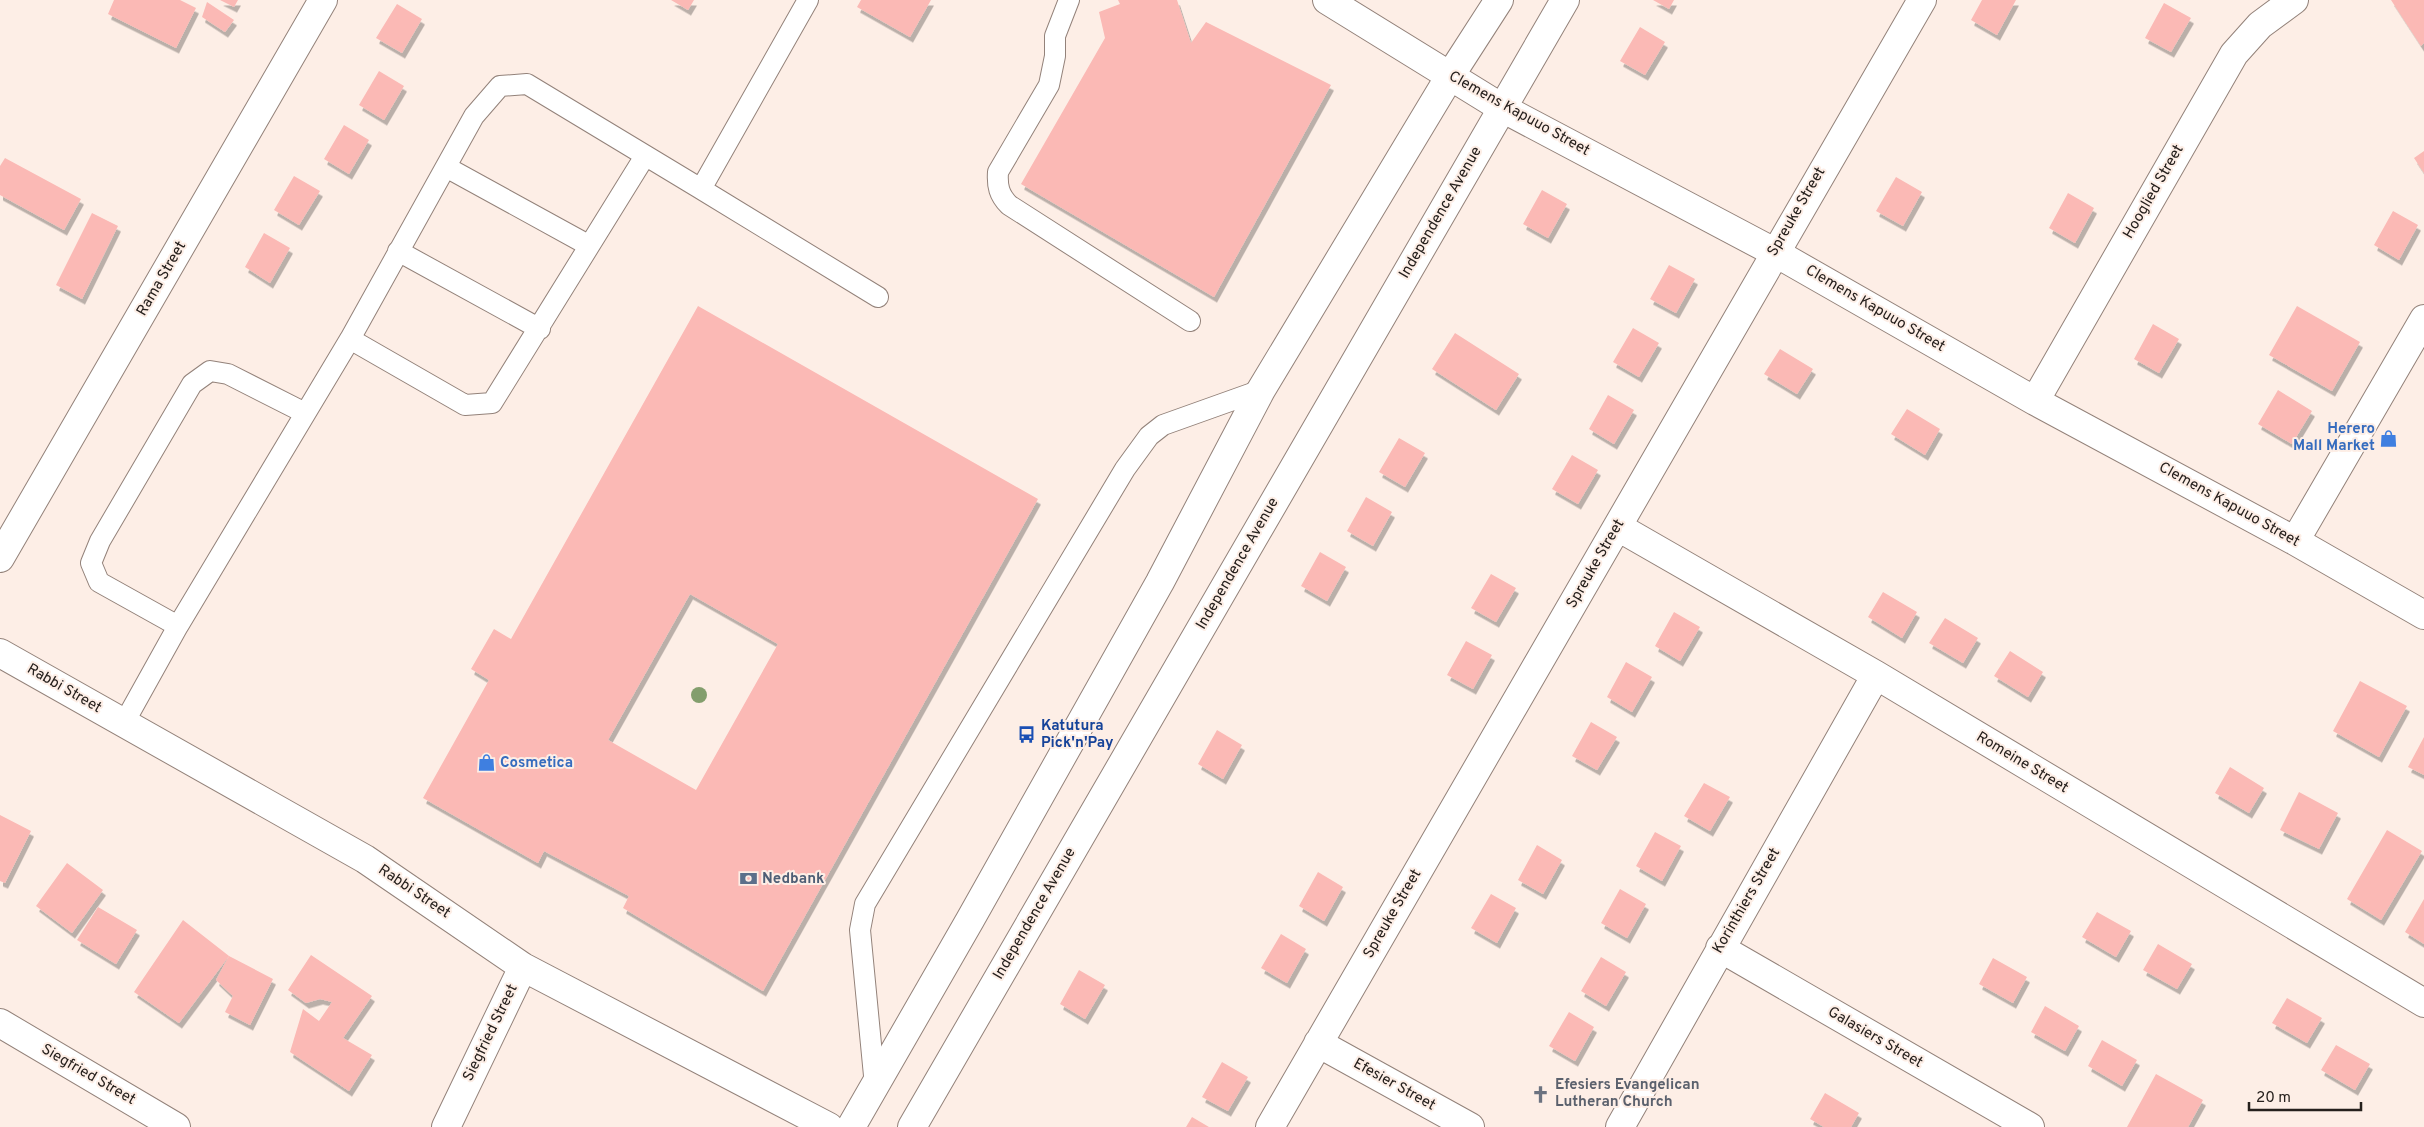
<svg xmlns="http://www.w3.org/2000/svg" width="2424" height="1127" viewBox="0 0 2424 1127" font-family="Overpass,sans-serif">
  <defs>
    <filter id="shadow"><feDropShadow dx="3" dy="5.5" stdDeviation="0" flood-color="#0004"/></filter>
  </defs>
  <rect width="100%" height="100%" fill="#fdeee6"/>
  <!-- building -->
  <path fill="#fbb9b5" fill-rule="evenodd" filter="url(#shadow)" d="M114 0H180L196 8 176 48 108 14Z
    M220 0H238L234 7Z
    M671 0H694L688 10Z
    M861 0H931L910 37 857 7Z
    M1118 0H1177L1191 43 1206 22 1331 85 1214 297 1021 184 1105 38 1099 12 1120 4Z
    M1653 0H1674L1669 9Z
    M1982 0H2016L1997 35 1971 20Z
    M2391 0H2424V43L2421 46Z
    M207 2 234 20 225 32 202 17Z
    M2164 3 2191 18 2171 52 2145 38Z
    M397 4 422 19 402 53 376 38Z
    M1640 27 1665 42 1645 75 1620 61Z
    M379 71 404 86 384 120 359 105Z
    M344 125 369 140 349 174 324 159Z
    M2424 151V173L2414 158Z
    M5 158 81 199 64 230 0 195V166Z
    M294 176 320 191 299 225 274 210Z
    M1896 177 1922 192 1903 226 1876 211Z
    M1542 190 1567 204 1548 238 1523 224Z
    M2068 193 2094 208 2075 243 2049 228Z
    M2393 211 2418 225 2399 260 2374 245Z
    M92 213 118 226 82 299 56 285Z
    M264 233 290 248 270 283 245 267Z
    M1669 265 1695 279 1676 313 1650 299Z
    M698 306 1038 499 763 991 623 908 629 896 544 851 538 863 423 798 489 680 471 669 494 629 511 639ZM690 594 778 644 696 790 608 740Z
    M2297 306 2360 342 2332 391 2269 355Z
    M2153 324 2179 339 2159 373 2134 359Z
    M1633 328 1659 343 1639 377 1613 362Z
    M1455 333 1519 374 1496 410 1432 369Z
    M1780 349 1813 369 1797 394 1764 374Z
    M2278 390 2312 411 2292 444 2258 424Z
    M1608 395 1634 410 1614 444 1589 429Z
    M1907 409 1940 429 1925 455 1891 434Z
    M1399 438 1425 453 1405 487 1379 472Z
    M1572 455 1598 470 1578 504 1552 489Z
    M1366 497 1392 512 1373 546 1347 531Z
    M1320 552 1346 567 1327 601 1301 586Z
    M1491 574 1516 588 1496 622 1471 608Z
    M1883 592 1917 612 1902 638 1868 617Z
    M1674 612 1700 627 1680 661 1655 646Z
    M1945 618 1978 638 1963 663 1929 643Z
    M1466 641 1492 655 1473 689 1447 675Z
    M2010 651 2043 672 2028 697 1994 676Z
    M1626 662 1652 677 1632 712 1607 697Z
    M2360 681 2407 706 2379 757 2333 731Z
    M1591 722 1617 737 1597 770 1572 756Z
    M1217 730 1242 745 1223 779 1198 764Z
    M2424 737V775L2408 767Z
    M2230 767 2264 788 2249 813 2215 793Z
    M1704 783 1730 797 1710 831 1684 816Z
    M2299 792 2338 813 2319 849 2280 830Z
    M0 815 31 831 5 883 0 881Z
    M2387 830 2422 851 2381 920 2347 899Z
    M1655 832 1681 846 1662 881 1636 866Z
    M1537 845 1562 860 1543 894 1518 880Z
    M67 863 103 890 72 933 36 906Z
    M1318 872 1343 887 1324 921 1299 906Z
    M1620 889 1646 904 1627 938 1601 923Z
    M1491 894 1516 908 1497 943 1471 928Z
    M2424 899V944L2405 932Z
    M98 907 137 930 116 964 77 940Z
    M2097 912 2131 931 2116 957 2082 937Z
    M183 920 229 956 179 1023 134 992Z
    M1281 934 1306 949 1287 983 1261 968Z
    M2158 944 2192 964 2177 989 2143 970Z
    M311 955 372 996 343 1038 372 1055 349 1091 290 1052 303 1009 319 1021 332 1002 320 999 306 1003 288 990Z
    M229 956 273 979 250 1025 225 1012 233 996 216 980Z
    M1601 957 1626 972 1606 1006 1581 991Z
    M1993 958 2027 977 2013 1003 1979 984Z
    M1079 970 1105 985 1085 1019 1060 1004Z
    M2287 998 2322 1018 2307 1043 2272 1023Z
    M2045 1006 2079 1026 2065 1051 2031 1032Z
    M1569 1012 1594 1027 1575 1061 1549 1046Z
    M2102 1040 2137 1060 2122 1086 2088 1066Z
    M2336 1045 2370 1064 2355 1090 2321 1070Z
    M1222 1062 1248 1077 1228 1111 1202 1097Z
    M2156 1074 2203 1100 2188 1127H2127Z
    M1825 1093 1859 1113 1851 1127H1824L1810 1119Z
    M1192 1117 1209 1127H1186Z"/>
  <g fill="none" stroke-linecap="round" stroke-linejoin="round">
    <defs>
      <path id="lane" d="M1069 0 1055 36V56L1049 85 998 172C997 186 999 195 1009 205L1190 321
        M446 167 588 245
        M701 189 878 297
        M398 251 540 329
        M350 339 465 405 492 403 645 156
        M178 626 99 582 91 563 100 541 192 384 210 371 228 374 305 413
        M124 723 178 626 350 339 474 116 500 86 527 84 701 189 808 0
        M875 1086 860 930 865 904 1125 469 1149 436 1163 425 1261 390"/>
      <path id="street" d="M1327 0 1502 108 1774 252 2035 401 2295 541 2424 615
        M2035 401 2234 54 2260 25 2294 0
        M1618 527 1876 675 2424 1003
        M2295 541 2424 319
        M0 558 323 0
        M0 653 365 859 523 967 829 1127
        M1720 948 2030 1127
        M0 1023 176 1127
        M1318 1043 1470 1127
        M446 1127 523 967
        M1270 1127 1922 0
        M1620 1127 1876 675"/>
      <path id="secondary" d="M851 1127 970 920 1160 582 1261 390 1450 76 1499 0
        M912 1127 1565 0"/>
    </defs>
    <!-- lane casing -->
    <use href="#lane" stroke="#93827a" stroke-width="22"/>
    <!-- street casing -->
    <use href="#street" stroke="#93827a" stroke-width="30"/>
    <!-- secondary casing -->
    <use href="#secondary" stroke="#93827a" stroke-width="30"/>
    <!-- lane -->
    <use href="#lane" stroke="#fff" stroke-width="20"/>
    <!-- street -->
    <use href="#street" stroke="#fff" stroke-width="28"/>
    <!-- secondary -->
    <use href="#secondary" stroke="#fff" stroke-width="28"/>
  </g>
  <!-- trees -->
  <circle fill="#839e6d" cx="699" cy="695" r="8"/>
  <!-- icons -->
  <defs>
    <symbol id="shop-bare" viewBox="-9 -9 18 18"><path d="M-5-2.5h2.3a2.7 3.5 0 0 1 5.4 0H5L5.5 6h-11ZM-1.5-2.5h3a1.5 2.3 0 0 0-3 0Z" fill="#3f7fe0" stroke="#fdeee6" stroke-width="2.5" paint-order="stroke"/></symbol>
    <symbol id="bus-bare" viewBox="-9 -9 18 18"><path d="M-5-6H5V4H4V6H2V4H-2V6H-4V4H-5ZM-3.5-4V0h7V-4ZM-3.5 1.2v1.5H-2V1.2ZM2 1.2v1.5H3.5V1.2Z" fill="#1a4fb4" stroke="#fdeee6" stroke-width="2.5" paint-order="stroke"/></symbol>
    <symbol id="bank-bare" viewBox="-9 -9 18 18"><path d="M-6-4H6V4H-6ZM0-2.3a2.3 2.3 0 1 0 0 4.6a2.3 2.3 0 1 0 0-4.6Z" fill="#5c6f8a" stroke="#fdeee6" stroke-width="2.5" paint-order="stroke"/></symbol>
    <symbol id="church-bare" viewBox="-9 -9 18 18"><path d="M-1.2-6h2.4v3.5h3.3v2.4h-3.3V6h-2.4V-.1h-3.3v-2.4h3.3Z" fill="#6b7280" stroke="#fdeee6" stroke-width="2.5" paint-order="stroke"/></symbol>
  </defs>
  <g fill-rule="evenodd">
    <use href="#shop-bare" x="2376" y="426" width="25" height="25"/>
    <use href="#bus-bare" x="1014" y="722" width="25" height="25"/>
    <use href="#shop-bare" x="474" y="750" width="25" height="25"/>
    <use href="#bank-bare" x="736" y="866" width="25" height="25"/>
    <use href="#church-bare" x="1528" y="1082" width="25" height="25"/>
  </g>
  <g text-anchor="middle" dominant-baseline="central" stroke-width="4" stroke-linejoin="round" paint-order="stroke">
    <!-- street labels -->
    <g font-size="15" fill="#26201d" stroke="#fdeee6">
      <text transform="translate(1519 114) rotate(29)">Clemens Kapuuo Street</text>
      <text transform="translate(2154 192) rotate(-60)">Hooglied Street</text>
      <text transform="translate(1797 212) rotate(-60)">Spreuke Street</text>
      <text transform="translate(1441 213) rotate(-60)">Independence Avenue</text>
      <text transform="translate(162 279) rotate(-60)">Rama Street</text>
      <text transform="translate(1875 309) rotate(30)">Clemens Kapuuo Street</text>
      <text transform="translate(2229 505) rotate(29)">Clemens Kapuuo Street</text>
      <text transform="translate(1238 564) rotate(-60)">Independence Avenue</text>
      <text transform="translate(1596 564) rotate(-60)">Spreuke Street</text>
      <text transform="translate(64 689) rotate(30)">Rabbi Street</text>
      <text transform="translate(2022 763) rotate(31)">Romeine Street</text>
      <text transform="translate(414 892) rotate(34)">Rabbi Street</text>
      <text transform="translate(1747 901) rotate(-60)">Korinthiers Street</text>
      <text transform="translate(1035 914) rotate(-60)">Independence Avenue</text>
      <text transform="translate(1393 914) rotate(-60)">Spreuke Street</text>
      <text transform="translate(491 1033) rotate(-64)">Siegfried Street</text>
      <text transform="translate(1875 1038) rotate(30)">Galasiers Street</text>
      <text transform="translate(88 1075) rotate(30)">Siegfried Street</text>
      <text transform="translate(1394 1085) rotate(29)">Efesier Street</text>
    </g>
    <!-- shop labels -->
    <g font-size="15" font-weight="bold" fill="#366cbe" stroke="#fdeee6" text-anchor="end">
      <text x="2375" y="429">Herero<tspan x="2375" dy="17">Mall Market</tspan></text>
      <text x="500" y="763" text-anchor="start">Cosmetica</text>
    </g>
    <!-- transit labels -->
    <g font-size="15" font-weight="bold" fill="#164399" stroke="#fdeee6" text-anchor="start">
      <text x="1041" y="726">Katutura<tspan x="1041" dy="17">Pick'n'Pay</tspan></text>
    </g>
    <!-- service labels -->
    <g font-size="15" font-weight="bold" fill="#4e5e75" stroke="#fdeee6" text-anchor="start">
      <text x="762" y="879">Nedbank</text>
    </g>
    <!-- worship labels -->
    <g font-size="15" font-weight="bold" fill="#5b616d" stroke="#fdeee6" text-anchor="start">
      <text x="1555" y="1085">Efesiers Evangelican<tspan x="1555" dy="17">Lutheran Church</tspan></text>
    </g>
  </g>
  <!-- scale -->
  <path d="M2249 1102v8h112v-8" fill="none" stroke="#26201d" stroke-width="2.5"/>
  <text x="2256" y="1102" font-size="15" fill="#26201d" stroke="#fdeee6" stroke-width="4" paint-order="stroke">20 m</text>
</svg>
